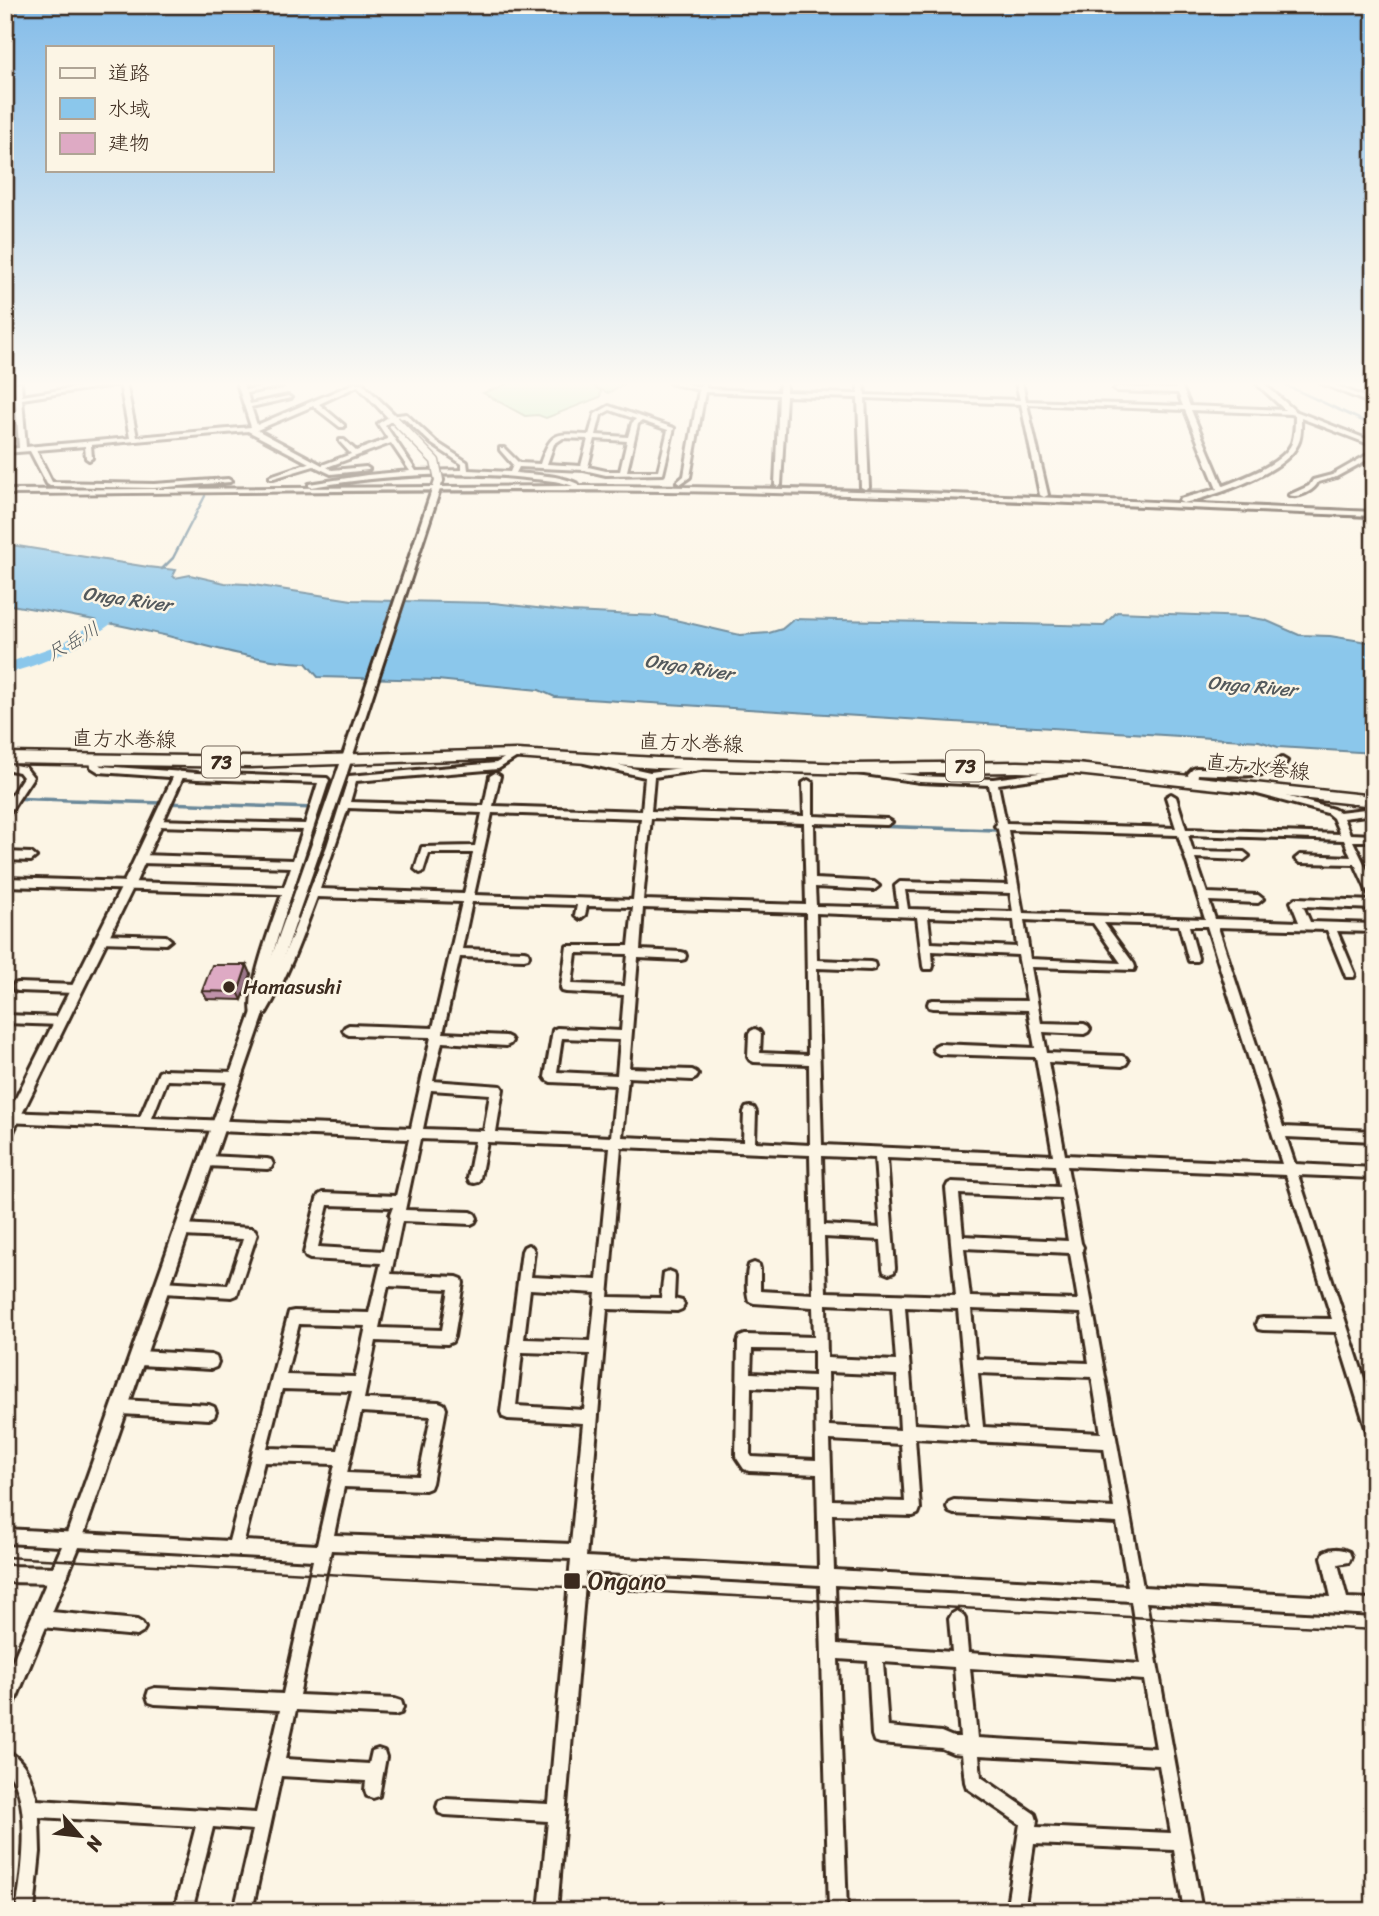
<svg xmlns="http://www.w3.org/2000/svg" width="1379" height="1916" viewBox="0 0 1379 1916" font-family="Sriracha,'Klee One',sans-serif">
  <rect width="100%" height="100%" fill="#fcf5e5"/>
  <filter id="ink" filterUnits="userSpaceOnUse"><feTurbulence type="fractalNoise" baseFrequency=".0143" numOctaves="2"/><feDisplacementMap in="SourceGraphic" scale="14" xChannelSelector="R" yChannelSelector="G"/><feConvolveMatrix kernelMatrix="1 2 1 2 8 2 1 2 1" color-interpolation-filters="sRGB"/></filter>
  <g filter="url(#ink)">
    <!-- green -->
    <path fill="#ace9af" stroke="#748a66" stroke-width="2" d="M510 383H627L608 393 591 385 601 391 600 397 546 418 538 415 525 416 483 393Z"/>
    <!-- water -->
    <path fill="#8bc7eb" stroke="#6b8899" stroke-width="2" d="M5 544 148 567 176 570 173 576 175 578 190 575 225 583 247 584 352 600 494 603 571 612 658 616 740 635 769 633 782 629 794 619 1103 626 1117 612 1248 617 1265 620 1299 635 1330 636 1374 643V753L1278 747 1259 741 555 697 539 690 437 680 318 677 306 663C259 662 212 647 168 636 112 623 61 613 5 604Z"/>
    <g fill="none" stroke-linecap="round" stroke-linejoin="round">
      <!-- stream-far1 -->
      <path stroke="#6b8899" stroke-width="2.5" d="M1281 383 1374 426
        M162 569 173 558 205 496"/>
      <!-- stream -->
      <path stroke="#6b8899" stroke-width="3.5" d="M5 798 1340 841
        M1357 841 1374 842
        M291 888 710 902
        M812 906 857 907
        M906 909 955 910
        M1018 913 1140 917"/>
      <!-- river -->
      <path fill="#8bc7eb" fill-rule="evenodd" d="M123 603 130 607 128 610C91 642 52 662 5 674V664L63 643Z"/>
      <defs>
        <path id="minor" d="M15 383H21L22 396 104 383H126L137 437 251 427 237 383H243L245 390 279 384 282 386 247 393 250 404 288 396 291 398 251 407 257 425 355 383H364L319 404 344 425V427H340L313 406 257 430 322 465 351 454 340 442V440H344L356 451 388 439 378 424 379 423 390 416 406 414 436 442 467 462 468 470 510 472 513 465 500 450V448H504L519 463 540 464C552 430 555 434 589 435L595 414 609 406 674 428 663 474 606 475 584 470 519 467 516 473C536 475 559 475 578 484L579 486C844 487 1109 500 1374 512V516C1138 506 902 494 666 491 446 488 225 493 5 494V490L573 486C558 480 541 480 525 478 453 470 382 476 311 487L309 486V484L367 475 410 471 391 443 327 467 332 470 366 467 369 469 368 470 331 474 314 466 274 478H270V476L309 463 248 431 91 445 92 458 89 460 86 458 85 446 36 450 52 482 154 484 228 479 231 481 230 482 154 488 50 486 47 484 30 451 5 453V449L19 448 16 400 5 402V398L16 396ZM120 384 130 438 26 447 22 399ZM610 410 636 419 632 423 628 437 596 435 601 415ZM404 418 432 444 462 464V470L416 471 385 425 394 419ZM642 421 668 430 658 471H627L638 424ZM563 438 588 439 581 466 547 464 554 444ZM595 439 627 441 620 471H606L588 467Z
          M670 383H683L700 387 701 384 703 383 706 385V388L711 389 779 392 780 383H786V392L858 394V383H864L865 395 1020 400 1016 383H1022L1026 401 1183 406 1178 393 1117 391 1114 389 1117 387 1176 389 1174 383H1180L1190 406 1285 410 1256 383H1263L1295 411 1374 442V446L1301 418C1301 427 1302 436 1298 444 1284 474 1213 496 1183 503L1179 501 1180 499 1217 489 1185 410 1027 404 1048 495 1044 497 1040 495 1021 404 865 398 869 487 865 489 861 487 858 398 786 396 781 485 778 487 775 485 779 395 705 392 690 477 680 484 677 482 684 476 699 390ZM1191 410 1291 414 1295 415C1295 424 1295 434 1292 443 1283 464 1243 478 1223 486Z
          M1321 383H1330L1374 401V405Z
          M1374 451V456L1336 477 1318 482C1314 491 1298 499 1289 495L1309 486 1313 480 1332 475Z
          M516 751 520 754 519 756 498 769 356 781 350 802 484 806 490 776 495 773 500 776 493 806 642 811 645 777 584 763 582 761 587 758 650 772 704 765 706 767 704 769 701 770 654 777 651 811 804 816 803 783 808 780 813 783V816L887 819 892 822 887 825 814 823 815 879 874 882 879 886 874 890 815 887 816 906 898 908 895 886 900 882 1009 885 998 829 995 826 997 824 989 785 920 782 857 773 854 772 852 770 854 768 920 776 993 779 1070 769 1072 771 1067 774 998 784 1006 823 1176 828 1166 797 1171 794 1176 797 1186 829 1340 834 1333 818 1327 813 1254 793 1252 791 1254 789 1257 788 1333 809 1339 812 1374 808V814L1343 818 1350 834 1374 835V841H1353L1374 884V899L1369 895 1355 864 1300 863 1295 859 1300 855 1351 857 1344 840 1188 835 1193 851 1244 852 1249 856 1244 860 1195 858 1207 893 1258 895 1263 899 1258 903 1209 901 1215 919 1299 922 1291 902 1296 898 1374 901V909L1303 906 1310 922 1374 924V932L1337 931 1355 974 1354 977H1346L1345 974 1327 930 1218 927 1283 1127 1374 1131V1141L1286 1137 1295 1164 1374 1168V1178L1298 1175 1374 1409V1438L1369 1436 1367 1431 1336 1332 1263 1330 1258 1329 1256 1324 1258 1319 1263 1318 1332 1319 1286 1175 1067 1166 1081 1243 1083 1247 1082 1250 1143 1587 1331 1597 1322 1557 1324 1552C1332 1548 1341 1548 1349 1552L1351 1557 1349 1562 1338 1564 1347 1598 1374 1599V1615L1146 1602 1202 1911H1184L1174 1850 1034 1844 1024 1911H1006L1020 1824 967 1788 965 1782 962 1754 953 1753 941 1748 880 1743 874 1741 872 1735 868 1661 838 1659 847 1911H829L820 1585 586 1572 557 1911H539L548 1821 445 1815 439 1813 437 1807 439 1801 445 1799 549 1804 571 1559 331 1550 299 1695 395 1699 401 1701 403 1707 401 1713 395 1715 296 1710 285 1759 369 1764 372 1751 378 1749 384 1751 386 1757 379 1796 373 1798 367 1796 365 1790 366 1781 281 1776 252 1911H234L253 1830 213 1827 192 1911H174L196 1826 39 1817 40 1852 34 1911H16C22 1876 34 1795 5 1769V1750C25 1758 32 1780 37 1800L256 1813 280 1710 155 1704 149 1702 147 1696 149 1690 155 1688 283 1694 313 1560 5 1543V1529L229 1541 289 1312 294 1311 369 1313 381 1263 310 1259 306 1257 304 1253 317 1199 319 1195 323 1193 396 1196 409 1139 5 1122V1112L140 1117 159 1072 163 1070 236 1072 240 1074 242 1077 240 1080 236 1082 167 1080 152 1118 411 1128 431 1037 349 1035 345 1033 343 1030 345 1027 349 1025 433 1028 462 902 317 897C302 937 288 976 266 1013L256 1015 252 1014C246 991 273 920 282 894L5 886V878L284 887 291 867 140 863 135 859 140 855 293 860 303 830 156 826 151 823 156 820 305 824 318 783 197 779 99 772 91 767 90 759 95 756 98 757 99 764 101 766 197 773 327 778 329 780 277 939 262 993V1001L276 974 292 936 327 846 349 776 496 763ZM348 808 482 813 475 846 422 847 415 869 420 873 423 872 429 853H473L464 894 320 889ZM492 813 641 818 633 900 474 895ZM651 818 804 823 806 905 643 900ZM1008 830 1178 835 1205 919 1023 913ZM905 890 1010 893 1013 912 908 909ZM472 902 577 905 575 915 580 919 585 915 587 906 633 907 629 946H567L561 988 562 991 566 992 624 995 621 1031 557 1028 553 1030 545 1077 547 1080 551 1082 616 1085 611 1137 496 1132 503 1089 501 1086 433 1081 442 1042 506 1046 510 1044 512 1041 510 1038 506 1036 443 1033 460 957 524 959 528 958 529 955 528 952 524 951 462 949ZM643 908 806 913 808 1055 760 1053 761 1034 759 1031 755 1029 751 1031 749 1034 748 1057 750 1060 754 1062 809 1064 810 1145 755 1142 756 1112 754 1108 750 1107 746 1108 744 1112 743 1142 622 1137 628 1077 692 1080 696 1078 698 1075 696 1072 692 1070 629 1068 638 958 681 960 685 959 686 956 685 953 681 952 640 950ZM816 913 917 917 923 966 924 969H932L933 966 932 951 1018 955 1027 1001 933 1000 929 1001 928 1004 929 1007 933 1008 1028 1010 1035 1048 939 1044 935 1046 933 1049 935 1052 939 1054 1036 1057 1053 1155 822 1145 817 968 870 970 874 969 875 966 874 963 870 962 817 960ZM928 917 1014 920 1017 947 931 943ZM1024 920 1093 923 1121 963 1030 959ZM1104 923 1179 925 1188 958 1189 961H1197L1198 958 1189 926H1207L1282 1164 1065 1155 1048 1062 1122 1066 1126 1064 1128 1061 1126 1058 1122 1056 1047 1053 1043 1032 1084 1034 1088 1032 1090 1029 1088 1026 1084 1024 1041 1023 1031 967 1134 970 1135 967 1134 964ZM576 953 628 954 625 986 572 984ZM562 1038 620 1040 617 1075 557 1072ZM431 1090 490 1094 484 1131 423 1129ZM420 1139 475 1141 468 1178 470 1182 474 1183 478 1182 480 1178 487 1142 610 1147 597 1280 531 1277 534 1251 532 1247 528 1245 524 1247 522 1251 501 1412 503 1417 508 1419 583 1423 571 1544 334 1535 344 1487 425 1490 430 1488 432 1483 446 1409 444 1404 439 1402 364 1399 376 1341 447 1344 452 1342 454 1337 463 1283 462 1279 457 1277 391 1274 402 1221 471 1224 475 1222 477 1218 475 1214 471 1212 405 1210ZM621 1147 810 1155 813 1294 760 1291V1269L759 1265 754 1263 749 1265C746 1274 746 1292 749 1301L754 1303 813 1307 814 1337 745 1335 740 1337 738 1342 736 1457 744 1469 749 1471 817 1474 819 1569 586 1557 607 1309 677 1311 682 1309 684 1305 682 1301 674 1299 675 1277 674 1273 669 1271 664 1273 661 1298 608 1297ZM822 1156 875 1158 880 1228 824 1225ZM887 1158 1055 1165 1059 1187 952 1182 948 1184 946 1188 956 1296 826 1292 824 1237 881 1240 883 1268 884 1272 889 1274 894 1272 895 1268ZM959 1194 1061 1198 1068 1241 963 1236ZM328 1205 393 1207 390 1215 391 1217 383 1251 318 1247ZM964 1248 1070 1253 1078 1300 970 1297ZM388 1286 449 1289 442 1330 379 1328ZM530 1289 596 1293 591 1341 524 1339ZM826 1304 892 1307 896 1361 827 1358ZM905 1307 958 1309 969 1427 914 1424ZM971 1309 1081 1313 1089 1363 976 1359ZM299 1324 366 1326 355 1377 286 1375ZM752 1349 814 1350V1376L751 1373ZM522 1352 590 1354 584 1410 516 1406ZM828 1372 897 1375 900 1430 829 1426ZM978 1373 1092 1377 1101 1433 983 1427ZM751 1387 815 1390 816 1460 752 1457 750 1454ZM282 1389 352 1391 338 1450 267 1448ZM361 1412 431 1416 419 1476 347 1473ZM915 1438 1104 1448 1114 1508 954 1500 949 1502 947 1507 949 1512 954 1514 1117 1523 1128 1586 834 1570 832 1514 913 1516 918 1514 920 1509ZM830 1440 901 1444 905 1502 832 1500ZM264 1462 335 1464 317 1545 244 1541ZM835 1585 1131 1601 1141 1664 968 1653 965 1619 962 1614 957 1611 952 1614 949 1619 952 1652 837 1644ZM883 1662 954 1667 960 1737H953L941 1732 888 1727ZM970 1668 1144 1680 1156 1748 977 1738ZM979 1755 1159 1765 1171 1833 1036 1827 1037 1820 1035 1814 981 1777Z
          M1282 758 1287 761 1280 771C1254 778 1226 775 1198 774L1197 783 1194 784 1189 781 1188 774 1193 769 1196 768 1261 769 1274 766 1279 759Z
          M5 763 25 767 33 777 8 815 5 816V805L23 777 19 772 5 769Z
          M5 852 31 853 36 857 31 861 5 860Z
          M100 934 166 936 171 940 166 944 100 942 95 938Z
          M18 983 75 985 79 986 80 989 79 992 75 993 18 991 14 990 13 987 14 984Z
          M5 1015 60 1017 64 1018 65 1021 64 1024 60 1025 5 1023Z
          M207 1156 267 1159 271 1160 273 1164 271 1168 267 1169 207 1166 203 1165 201 1161 203 1157Z
          M183 1224 251 1228 255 1230 257 1234 237 1295 232 1297 163 1293 158 1291 157 1287 158 1283 163 1281 228 1285 243 1239 183 1236 179 1234 177 1230 179 1226Z
          M139 1351 211 1355 216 1357 218 1362 216 1367 211 1369 139 1365 134 1363 132 1358 134 1353Z
          M121 1400 209 1405 214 1407 216 1412 214 1417 209 1419 121 1414 116 1412 114 1407 116 1402Z
          M5 1566 60 1567 65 1570 68 1575 65 1580 60 1583 5 1582Z
          M41 1611 137 1620 142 1623 145 1628 142 1633 137 1636 41 1627 36 1624 33 1619 36 1614Z"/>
        <path id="tertiary" d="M355 383H362L398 418V422H392Z
          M436 478 443 480 347 773 346 776H338L337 773Z
          M179 771 184 775 134 886 10 1138 5 1140V1120L122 886 174 775Z
          M292 912 298 916 82 1540 12 1709 5 1711V1679L65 1539 286 916Z"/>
        <path id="primary" d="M516 750 657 758 853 764 1018 762 1077 764 1374 796V806L1077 774 1018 772 853 774 657 768 516 758 249 767 5 763V753L249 757Z"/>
      </defs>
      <!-- minor casing -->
      <use href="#minor" stroke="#3b2a1e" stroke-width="6"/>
      <!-- tertiary casing -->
      <use href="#tertiary" stroke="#3b2a1e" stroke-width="6"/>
      <!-- primary casing -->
      <use href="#primary" stroke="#3b2a1e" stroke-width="5"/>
      <!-- minor -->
      <use href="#minor" fill="#fcf5e5" fill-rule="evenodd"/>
      <!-- tertiary -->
      <use href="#tertiary" fill="#fcf5e5" fill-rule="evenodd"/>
      <!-- primary -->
      <use href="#primary" fill="#fcf5e5" fill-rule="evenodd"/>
      <!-- tram -->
      <path stroke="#3b2a1e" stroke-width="2.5" d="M5 1557 1374 1630"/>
      <defs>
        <path id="tertiary-bridge-far1" d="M395 420 435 461 439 480"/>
        <path id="tertiary-bridge" d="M292 916 342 773"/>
      </defs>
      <!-- tertiary-bridge-far1 casing -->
      <use href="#tertiary-bridge-far1" stroke="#3b2a1e" stroke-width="11" stroke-linecap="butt"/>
      <!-- tertiary-bridge casing -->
      <use href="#tertiary-bridge" stroke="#3b2a1e" stroke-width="15" stroke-linecap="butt"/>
      <!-- tertiary-bridge-far1 -->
      <use href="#tertiary-bridge-far1" stroke="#fcf5e5" stroke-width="8"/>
      <!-- tertiary-bridge -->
      <use href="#tertiary-bridge" stroke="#fcf5e5" stroke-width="10"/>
    </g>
    <!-- wall -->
    <path fill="#bf92a9" stroke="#3b2a1e" stroke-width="2" d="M247 965 251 974 242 1000 207 999 202 991Z"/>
    <!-- shaded-wall -->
    <path fill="#9b7789" stroke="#3b2a1e" stroke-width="2" d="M247 965 251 974 242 1000 238 992Z"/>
    <!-- building -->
    <path fill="#deaac4" stroke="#3b2a1e" stroke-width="2" d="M212 965H247L238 992 202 991Z"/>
  </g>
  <!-- sky -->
  <linearGradient id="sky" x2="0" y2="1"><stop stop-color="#83bce9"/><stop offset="0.59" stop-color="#fefaf3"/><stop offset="1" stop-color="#fefaf3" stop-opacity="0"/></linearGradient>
  <rect width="1379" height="651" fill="url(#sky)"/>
  <!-- markers -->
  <g fill="#3b2a1e" stroke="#fcf5e5" stroke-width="2.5">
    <circle cx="229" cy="987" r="7"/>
    <rect x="563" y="1572" width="18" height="18" rx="3.5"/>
  </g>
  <g text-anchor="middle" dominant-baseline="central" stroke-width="5" stroke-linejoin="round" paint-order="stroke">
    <!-- far-water labels -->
    <g font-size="19" font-style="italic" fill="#53595c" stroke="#fcf5e5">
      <text transform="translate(127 599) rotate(8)">Onga River</text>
      <text transform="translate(73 641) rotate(-30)">尺岳川</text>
      <text transform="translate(689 667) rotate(9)">Onga River</text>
      <text transform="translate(1252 686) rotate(5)">Onga River</text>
    </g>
    <!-- shield labels -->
    <g fill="#fcf5e5" stroke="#75675a" stroke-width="2">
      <rect x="202" y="746.5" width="38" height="31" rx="5"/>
      <rect x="946" y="750.5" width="38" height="31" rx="5"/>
    </g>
    <g font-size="19" font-weight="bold" fill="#3b2a1e">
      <text x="221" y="762">73</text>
      <text x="965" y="766">73</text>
    </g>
    <!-- street labels -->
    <g font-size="21" fill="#3b2a1e" stroke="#fcf5e5">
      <text transform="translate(124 739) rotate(1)">直方水巻線</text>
      <text transform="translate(691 743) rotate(2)">直方水巻線</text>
      <text transform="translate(1258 767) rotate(6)">直方水巻線</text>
    </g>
    <!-- poi labels -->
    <g font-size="21" fill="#3b2a1e" stroke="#fcf5e5" text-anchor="start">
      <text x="243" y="987">Hamasushi</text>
    </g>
    <!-- near-poi labels -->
    <g font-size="24" fill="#3b2a1e" stroke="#fcf5e5" text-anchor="start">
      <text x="588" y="1581">Ongano</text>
    </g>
  </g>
  <!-- margin -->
  <rect width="1379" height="1916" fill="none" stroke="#fcf5e5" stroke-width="28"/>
  <rect x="14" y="14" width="1351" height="1888" fill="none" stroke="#3b2a1e" stroke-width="2.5" filter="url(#ink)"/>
  <!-- legend -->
  <rect x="46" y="46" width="228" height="126" fill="#fcf5e5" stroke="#afa495" stroke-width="2"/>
  <rect x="60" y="68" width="35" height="10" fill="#fcf5e5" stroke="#afa495" stroke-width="2"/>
  <text x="108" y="80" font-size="21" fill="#3b2a1e">道路</text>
  <rect x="60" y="98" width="35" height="21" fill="#8bc7eb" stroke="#afa495" stroke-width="2"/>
  <text x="108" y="116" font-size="21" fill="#3b2a1e">水域</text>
  <rect x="60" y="133" width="35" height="21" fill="#deaac4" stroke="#afa495" stroke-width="2"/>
  <text x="108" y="150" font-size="21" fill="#3b2a1e">建物</text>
  <!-- north arrow -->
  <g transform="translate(80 1836) rotate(118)" stroke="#fcf5e5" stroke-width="5" paint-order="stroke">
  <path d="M0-5L12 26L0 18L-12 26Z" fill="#3b2a1e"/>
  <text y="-10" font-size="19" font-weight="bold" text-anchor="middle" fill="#3b2a1e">N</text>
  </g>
</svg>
